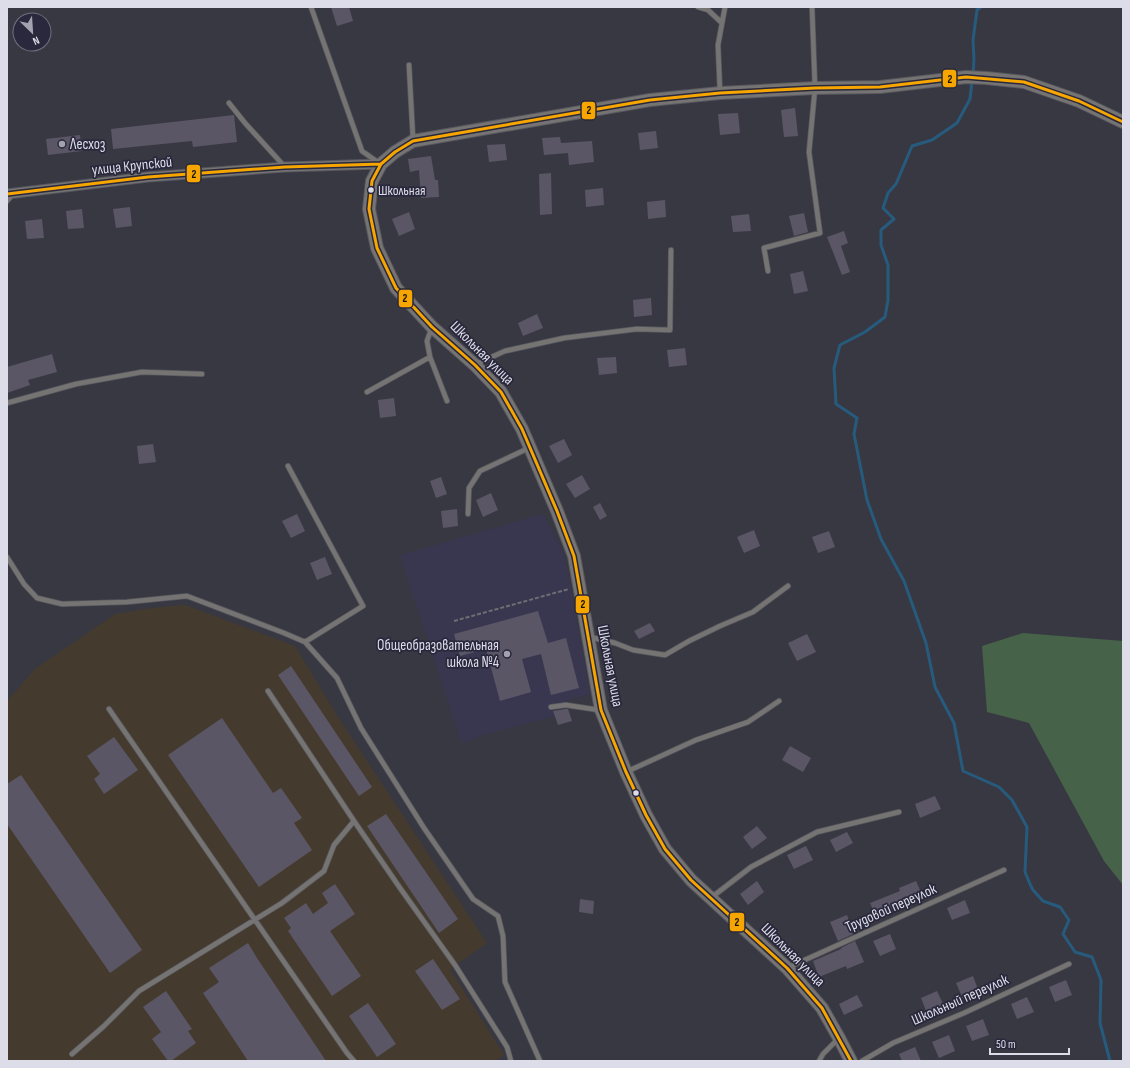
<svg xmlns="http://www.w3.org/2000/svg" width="1130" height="1068" viewBox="0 0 1130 1068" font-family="'Sofia Sans Condensed',sans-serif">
  <rect width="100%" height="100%" fill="#383842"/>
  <!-- built -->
  <path fill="#393750" d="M543 514 563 552 571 588 590 694 565 701 567 707 553 711 554 716 482 735 462 744 400 555Z"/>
  <!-- industrial -->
  <path fill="#443b2e" d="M185 605 295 646 338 717 487 943 450 969 504 1055 495 1061H7V701L35 669 115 614 152 608Z"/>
  <!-- green -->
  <path fill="#466248" d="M1023 633 1123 641V885L1104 861 1029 723 987 712 982 646Z"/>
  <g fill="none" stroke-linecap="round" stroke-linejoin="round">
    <!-- stream -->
    <path stroke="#275b7d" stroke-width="3" d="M973 75 974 59 973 40 977 10 981 7
      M972 81 970 99 957 123 932 140 912 146 896 184 888 193 883 208 894 219 881 230V245L888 265V300L885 317 865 332 840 345 834 368 836 404 857 418 854 434 867 500 881 539 904 581 926 643 935 687 954 723 963 771 999 787 1012 800 1027 827 1025 872 1030 884 1033 890 1043 901 1060 907 1069 920 1063 934 1075 952 1092 957 1101 980 1100 1023 1110 1061"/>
  </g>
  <!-- building -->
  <path fill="#5b5665" d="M331 7H349L353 21 337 26Z
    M795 108 798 136 784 137 781 110Z
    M738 113 740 133 720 135 718 114Z
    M234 115 237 142 193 147 192 141 113 149 111 129Z
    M656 131 658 148 640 150 638 133Z
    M80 135 82 151 48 155 46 139Z
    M560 137 561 143 592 141 594 162 569 165 568 153 544 155 542 138Z
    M505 144 507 160 489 162 487 145Z
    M431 156 435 180H438L439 197 421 198 419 170 410 172 408 159Z
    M551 173 552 214 540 215 539 174Z
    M603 188 604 205 586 207 585 190Z
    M665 200 666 217 648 219 647 202Z
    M130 207 132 226 116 228 113 209Z
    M82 209 84 228 68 229 66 211Z
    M409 212 415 229 399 236 392 219Z
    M804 213 808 232 794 236 789 216Z
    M749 214 751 231 733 232 731 216Z
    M42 219 44 238 27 239 25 221Z
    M844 231 848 243 841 246 850 272 842 275 827 237Z
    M803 271 808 291 794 294 790 274Z
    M651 298 652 315 634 317 633 300Z
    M537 314 543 328 523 336 518 323Z
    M685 348 687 365 669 367 667 350Z
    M52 354 57 372 28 380 30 385 7 393V367Z
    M616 357 617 373 599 375 597 358Z
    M394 398 396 416 380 418 378 400Z
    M564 439 572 455 558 463 549 446Z
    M153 444 156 462 139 464 137 446Z
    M582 475 590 489 575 498 566 484Z
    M441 477 447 494 436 498 430 481Z
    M491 493 498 510 483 517 476 500Z
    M600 503 607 516 600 520 593 507Z
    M457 509 458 526 443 528 441 511Z
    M297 514 305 531 291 538 282 521Z
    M754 530 760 546 744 553 737 537Z
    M829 531 835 547 818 553 812 537Z
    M325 557 332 574 317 580 310 563Z
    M538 611 548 643 566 638 579 688 551 695 541 654 522 659 531 692 500 701 486 649 460 656 454 634Z
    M650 623 655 631 639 639 634 631Z
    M807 634 816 652 797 661 788 643Z
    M291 666 372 787 359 796 278 675Z
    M566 709H568L572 721 558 725 553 711Z
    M222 718 273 793 281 788 302 818 294 823 312 850 259 887 168 755Z
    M114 737 138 770 104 794 94 779 100 774 87 756Z
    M790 746 811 758 803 772 782 760Z
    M21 775 142 950 110 973 7 824V784Z
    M935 796 941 809 920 818 915 804Z
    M386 814 458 919 439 933 367 826Z
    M757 826 767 838 752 849 743 837Z
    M847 832 853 843 836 852 830 840Z
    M806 846 813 860 794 869 787 855Z
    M757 881 764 892 748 905 740 894Z
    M916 881 923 897 892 910 893 912 877 919 870 903 900 891 899 888Z
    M335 884 355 914 330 931 361 976 332 996 288 931 291 928 284 918 306 903 313 914 328 903 322 893Z
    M580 899 594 901 593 914 579 912Z
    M965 900 970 913 952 920 947 908Z
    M847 915 853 931 851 932 853 934 838 941 830 922Z
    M890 934 896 949 880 956 873 941Z
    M855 941 864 962 847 969 846 966 819 977 813 961 841 949V948Z
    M248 943 257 958 326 1061H248L203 993 219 982 209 968Z
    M433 959 460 999 442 1010 415 971Z
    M973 976 979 992 963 999 956 983Z
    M1066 980 1072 995 1055 1002 1049 987Z
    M166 991 192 1029 188 1031 196 1043 171 1061H168L152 1039 161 1032 143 1007Z
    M937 991 944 1006 927 1013 921 998Z
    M857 995 863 1006 844 1015 839 1004Z
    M1027 997 1034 1012 1017 1019 1011 1004Z
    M368 1003 396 1044 377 1057 349 1016Z
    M983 1019 989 1035 972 1041 966 1026Z
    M949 1035 955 1051 939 1058 932 1042Z
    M915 1047 921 1061H902L899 1054Z"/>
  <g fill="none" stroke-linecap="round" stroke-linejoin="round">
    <defs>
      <path id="service" d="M311 7 362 151 379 163
        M698 7 708 10 722 23
        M409 65 413 139
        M720 92 718 45 725 7
        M229 103 245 123 285 167
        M7 201 13 194
        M768 271 764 248 820 233 809 152 815 88 812 7
        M430 357 447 401
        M476 364 505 351 564 338 637 329 670 330 671 250
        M367 392 430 357 427 341 432 327
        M7 403 76 384 142 372 202 374
        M288 466 363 606 305 642
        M468 514 469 488 480 471 529 448
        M7 557 24 584 37 598 62 604 127 602 187 596 284 633 305 642 337 678 361 728 424 828 473 899 498 916 503 936 505 982 540 1061
        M590 637 615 643 633 650 665 655 689 641 720 626 753 612 788 586
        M551 707 566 705 599 710
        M109 709 347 1053 354 1061
        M626 772 696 740 748 722 779 701
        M354 821 400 888 455 965 507 1047 511 1061
        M712 897 751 867 817 832 899 812
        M787 968 1004 870
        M72 1054 104 1026 139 991 282 903 324 871 334 845 354 821 268 691
        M819 1061 823 1054 838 1039
        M862 1061 893 1043 964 1013 1069 964"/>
      <path id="minor" d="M7 194 148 177 285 167 381 164"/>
      <path id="tertiary" d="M851 1061 839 1038 822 1008 787 968 691 880 665 849 646 815 626 772 601 710 574 556 557 511 522 429 501 392 475 365 432 327 396 288 377 248 369 209 372 181 381 164 395 152 413 141 650 100 720 93 815 88 880 87 966 77 986 78 1024 82 1079 101 1123 122"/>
    </defs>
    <!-- service casing -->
    <use href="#service" stroke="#57575f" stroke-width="6"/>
    <!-- minor casing -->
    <use href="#minor" stroke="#57575f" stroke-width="11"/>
    <!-- tertiary casing -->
    <use href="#tertiary" stroke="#57575f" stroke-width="14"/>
    <!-- path -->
    <path stroke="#6f6e72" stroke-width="2" stroke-dasharray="4 2" stroke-linecap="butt" d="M454 621 569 589"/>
    <!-- service -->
    <use href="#service" stroke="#767473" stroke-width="4.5"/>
    <!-- minor -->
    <use href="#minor" stroke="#767473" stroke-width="9"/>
    <!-- tertiary -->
    <use href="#tertiary" stroke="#767473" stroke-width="12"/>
    <defs>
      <path id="bus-1" d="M7 194 148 177 285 167 381 164
        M851 1061 822 1008 787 968 691 880 665 849 646 815 626 772 601 710 574 556 557 511 522 429 501 392 475 365 432 327 396 288 377 248 369 209 372 181 381 164 395 152 413 141 650 100 720 93 815 88 880 87 966 77 1024 82 1079 101 1123 122"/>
    </defs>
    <!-- bus-1 casing -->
    <use href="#bus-1" stroke="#29283c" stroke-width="6"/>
    <!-- bus-1 -->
    <use href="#bus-1" stroke="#f7a600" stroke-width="3"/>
  </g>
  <!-- markers -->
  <g fill="#a3a3af" stroke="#29283c" stroke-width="1.5">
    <circle cx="62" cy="144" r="4"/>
    <circle cx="507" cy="654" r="4"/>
  </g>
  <g fill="#ddddea" stroke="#29283c" stroke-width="1.5">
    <circle cx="371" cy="190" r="3.5"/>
    <circle cx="636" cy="793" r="3.5"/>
  </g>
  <g text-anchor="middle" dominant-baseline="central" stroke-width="3.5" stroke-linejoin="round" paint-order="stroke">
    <!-- bus labels -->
    <g font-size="14" fill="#ddddea" stroke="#29283c" text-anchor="start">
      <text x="378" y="190">Школьная</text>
    </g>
    <!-- poi labels -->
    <g font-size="15" fill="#ddddea" stroke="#29283c" text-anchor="start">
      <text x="70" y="144">Лесхоз</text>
      <text x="499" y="645" text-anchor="end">Общеобразовательная<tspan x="499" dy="17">школа №4</tspan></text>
    </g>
    <!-- street labels -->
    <g font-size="15" fill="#ddddea" stroke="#29283c">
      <text transform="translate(132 166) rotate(-6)">улица Крупской</text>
      <text transform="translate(482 353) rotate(45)">Школьная улица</text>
      <text transform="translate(610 666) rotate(79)">Школьная улица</text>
      <text transform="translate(891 908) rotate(-24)">Трудовой переулок</text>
      <text transform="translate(793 955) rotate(45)">Школьная улица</text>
      <text transform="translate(960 1000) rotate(-24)">Школьный переулок</text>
    </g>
  </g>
  <g stroke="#29283c" stroke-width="1.5">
    <rect x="942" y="69" width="15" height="19" rx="4" fill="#f7a600"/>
    <rect x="581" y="101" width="15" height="19" rx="4" fill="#f7a600"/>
    <rect x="186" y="164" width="15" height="19" rx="4" fill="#f7a600"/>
    <rect x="398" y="289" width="15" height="19" rx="4" fill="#f7a600"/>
    <rect x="575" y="595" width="15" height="19" rx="4" fill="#f7a600"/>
    <rect x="729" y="912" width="16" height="20" rx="4" fill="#f7a600"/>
  </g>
  <g font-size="11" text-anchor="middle" font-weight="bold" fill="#111">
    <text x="950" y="83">2</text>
    <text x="589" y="114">2</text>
    <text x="194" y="178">2</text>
    <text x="405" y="302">2</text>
    <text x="583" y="608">2</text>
    <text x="737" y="926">2</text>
  </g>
  <!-- border -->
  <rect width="1130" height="1068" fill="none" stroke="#ddddea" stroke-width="16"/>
  <!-- north arrow -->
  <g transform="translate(32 32) rotate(155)"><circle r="19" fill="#29283c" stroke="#717082"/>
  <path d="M0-3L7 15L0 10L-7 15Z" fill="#a3a3af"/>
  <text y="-6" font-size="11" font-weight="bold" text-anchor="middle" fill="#ddddea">N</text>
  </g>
  <!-- scale -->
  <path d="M990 1048v6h79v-6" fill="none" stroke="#ddddea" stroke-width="2"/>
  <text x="996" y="1048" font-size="12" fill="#ddddea" stroke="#29283c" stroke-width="3" paint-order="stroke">50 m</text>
</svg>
